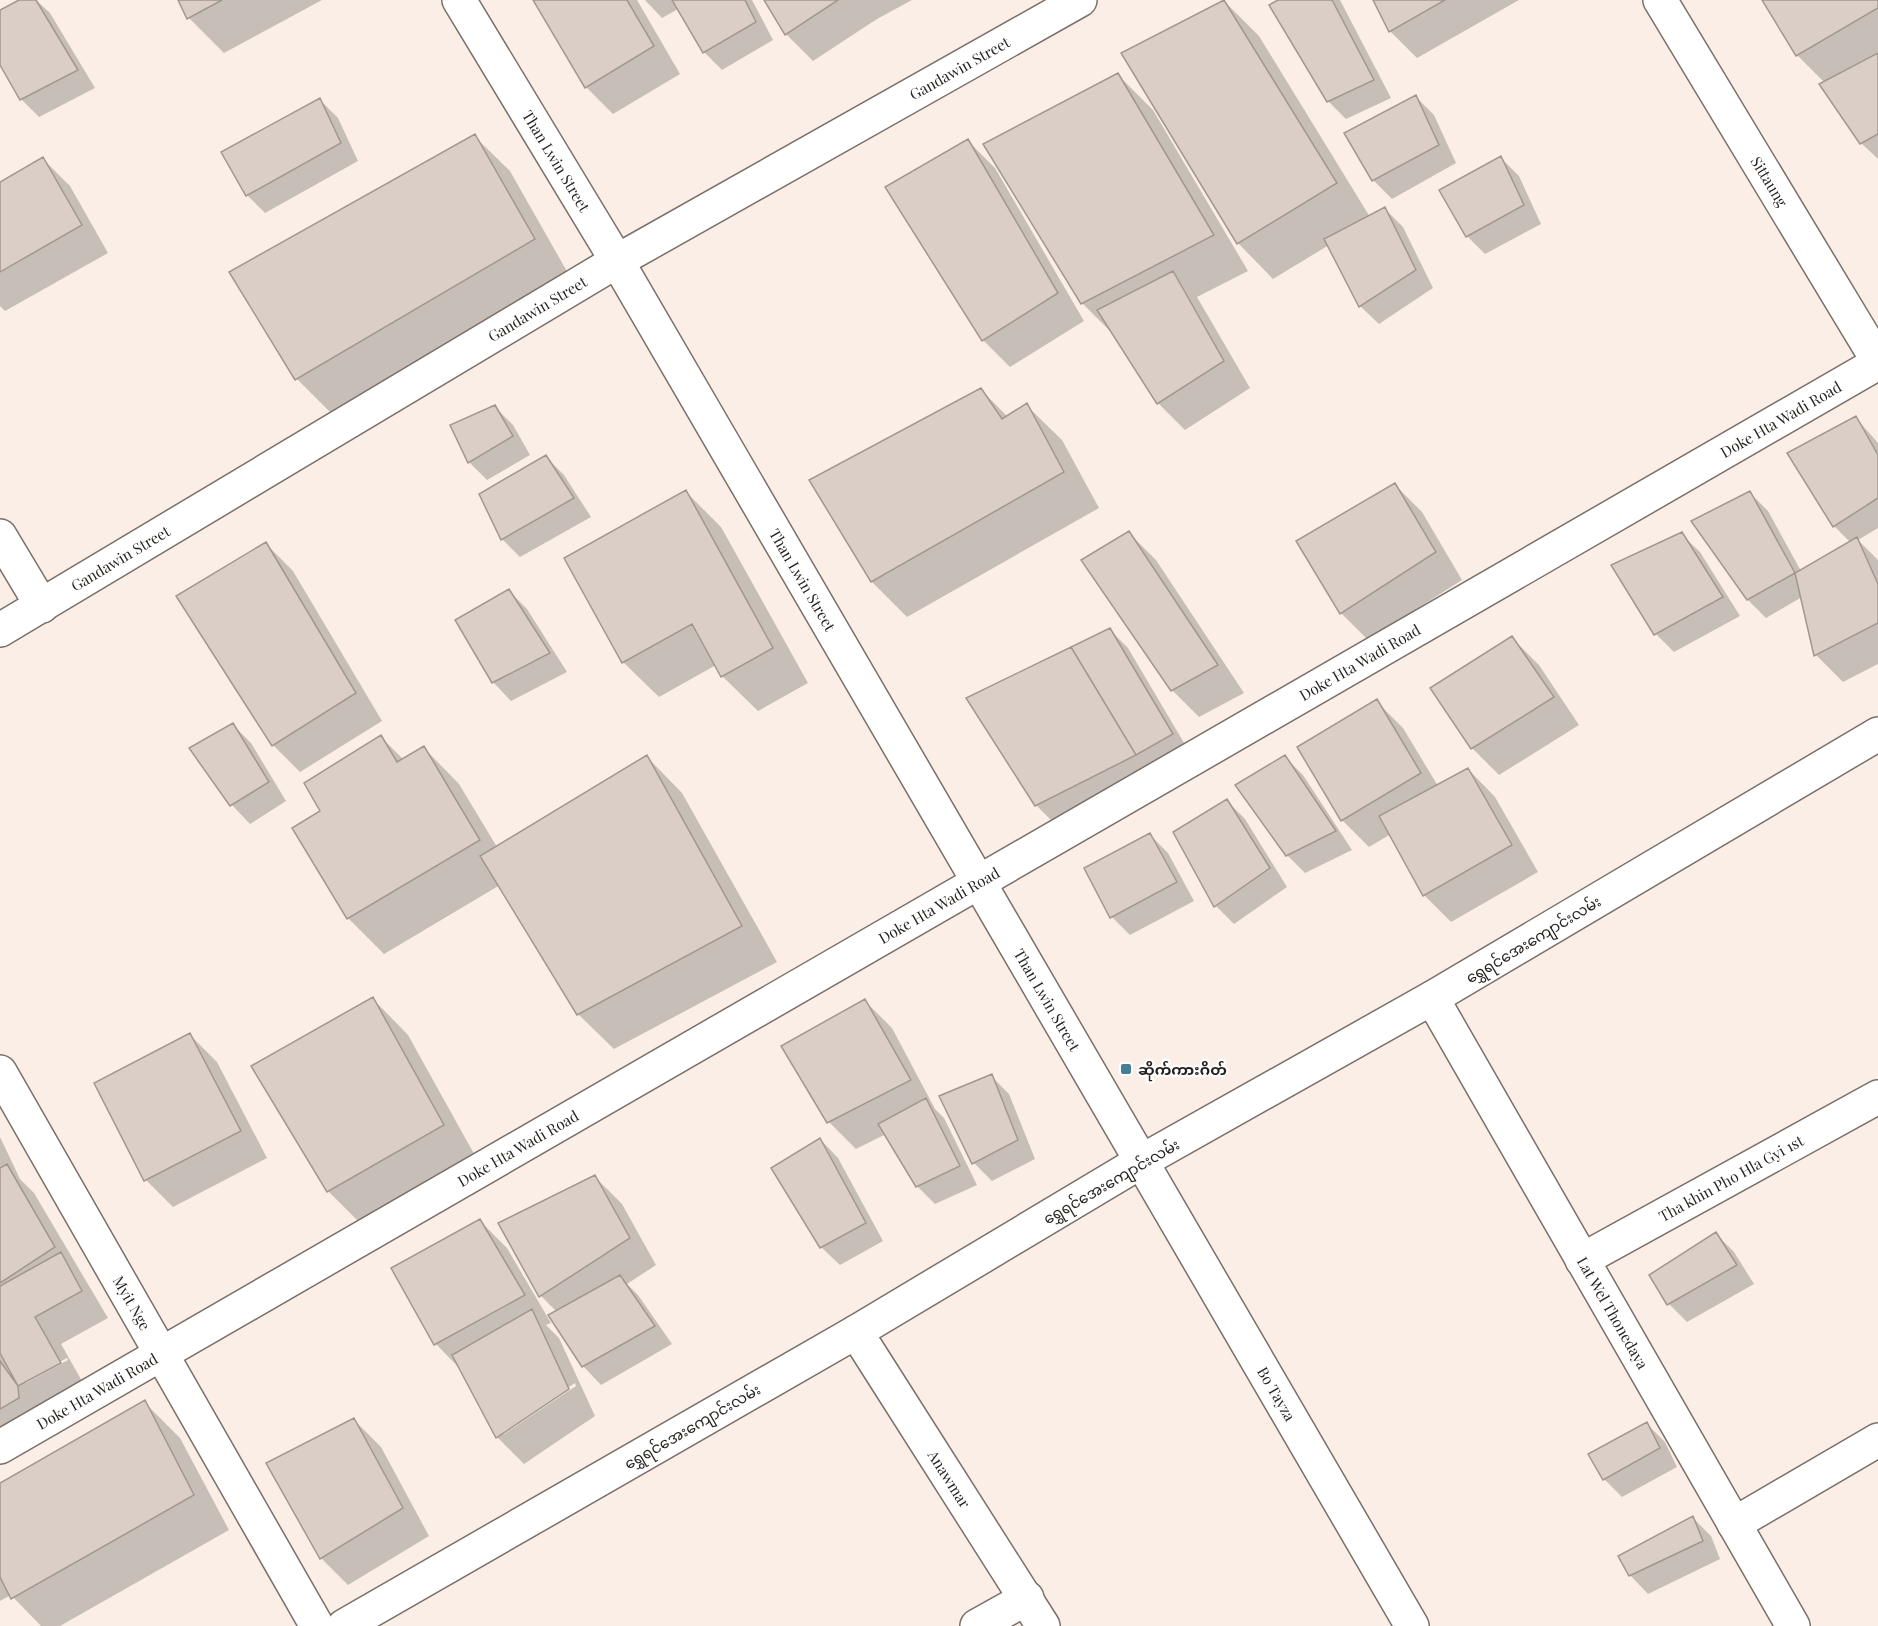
<svg xmlns="http://www.w3.org/2000/svg" width="1878" height="1626" viewBox="0 0 1878 1626" font-family="'Playfair Display','Noto Sans Myanmar',serif">
  <rect width="100%" height="100%" fill="#faeee7"/>
  <!-- shadow -->
  <path fill="#0003" fill-rule="evenodd" d="M22 0H36L50 13 95 88 39 117 21 99 0 62V12Z
    M180 0H322L224 53 189 18Z
    M535 0H637L680 74 613 114 586 87Z
    M645 0H752L773 40 722 70 704 52 678 9 662 18Z
    M766 0H912L877 19 813 61 786 34Z
    M1281 0H1340L1391 98 1346 119 1328 101Z
    M1374 0H1519L1417 58 1390 31Z
    M1764 0H1878V159L1861 143 1825 83 1797 55Z
    M1224 1 1259 36 1370 217 1385 209 1403 227 1433 288 1379 324 1360 306 1329 245 1273 279 1238 243Z
    M1118 75 1153 110 1248 271 1197 297 1250 388 1185 430 1158 403 1117 338 1082 303Z
    M1416 97 1434 115 1456 163 1392 199 1374 181 1346 134Z
    M320 100 338 118 358 161 265 213 247 195Z
    M474 136 510 171 569 275 332 414 297 379Z
    M968 141 995 168 1084 321 1010 367 983 340Z
    M1501 158 1519 176 1541 224 1485 254 1467 236Z
    M43 159 70 186 108 253 5 311 0 306V184Z
    M981 390 1008 417 1026 405 1062 440 1099 508 907 617 872 582 811 481Z
    M495 407 513 425 530 455 487 480 469 462Z
    M1856 418 1878 443V528L1858 540 1878 560V664L1843 682 1816 655 1802 597 1766 618 1748 600 1693 522 1750 493 1768 511 1801 571 1850 542 1834 526 1789 453Z
    M546 457 564 475 591 517 520 557 502 539 481 495Z
    M1395 485 1422 512 1462 580 1368 640 1341 613Z
    M686 492 721 527 808 683 758 711 722 676 716 665 659 697 623 662Z
    M1129 533 1156 560 1244 693 1199 717 1172 690Z
    M1681 534 1700 552 1740 616 1674 652 1656 634Z
    M266 544 293 571 382 721 300 772 273 745Z
    M509 591 527 609 567 672 511 701 493 682Z
    M1110 630 1128 648 1190 753 1063 832 1036 805Z
    M1512 638 1539 665 1579 725 1499 775 1472 748 1432 688Z
    M1376 701 1403 728 1438 786 1468 769 1495 797 1538 872 1451 922 1424 895 1391 834 1369 847 1342 820 1299 748Z
    M232 724 251 743 286 801 250 824 232 805 192 749Z
    M381 737 404 760 424 748 459 784 497 847 647 757 682 793 777 962 614 1049 578 1014 500 885 384 954 348 918 294 828 322 811Z
    M1285 757 1303 775 1352 850 1305 873 1287 855Z
    M1227 801 1245 819 1287 887 1234 924 1216 906Z
    M1150 835 1168 853 1194 901 1130 935 1112 917Z
    M373 999 408 1035 478 1161 363 1226 328 1191Z
    M865 1001 892 1028 935 1109 944 1118 977 1185 935 1204 917 1186 886 1134 856 1149 829 1122Z
    M190 1035 217 1062 267 1158 173 1207 146 1180 96 1084Z
    M991 1076 1009 1094 1035 1159 992 1181 974 1163 941 1097Z
    M0 1137 20 1179 34 1193 108 1318 61 1344 87 1390 0 1453ZM67 1358 68 1360 26 1383V1380Z
    M820 1139 838 1158 883 1241 840 1265 821 1247Z
    M595 1177 622 1204 656 1265 627 1284 638 1295 672 1344 601 1385 583 1366 550 1316 557 1312 541 1296 500 1224Z
    M480 1221 507 1248 551 1323 546 1325 559 1338 595 1416 524 1464 497 1437 462 1371 436 1344 394 1268ZM575 1383 576 1386 504 1434V1431Z
    M1716 1234 1734 1252 1754 1284 1687 1322 1669 1304 1651 1276Z
    M144 1402 180 1438 229 1530 60 1626H41L11 1595 0 1601V1485Z
    M354 1420 381 1447 429 1536 348 1585 321 1558Z
    M1647 1424 1665 1442 1677 1467 1622 1497 1604 1479Z
    M1693 1518 1711 1536 1720 1559 1648 1594 1630 1575Z"/>
  <!-- building -->
  <path fill="#dacec7" stroke="#a29790" stroke-width="1.5" d="M19 0H36L78 70 20 100 0 65V10Z
    M178 0H222L187 19Z
    M533 0H627L654 46 585 88Z
    M672 0H745L756 22 703 53Z
    M764 0H838L785 35Z
    M1224 0 1337 183 1237 244 1121 53Z
    M1278 0H1332L1374 80 1327 102 1269 5Z
    M1373 0H1445L1389 32Z
    M1762 0H1878V8L1796 56Z
    M1878 53V134L1860 144 1819 84Z
    M1118 73 1214 235 1081 304 983 144Z
    M1416 95 1439 145 1372 181 1344 133Z
    M320 98 341 143 246 196 221 152Z
    M475 134 535 239 295 380 229 272Z
    M968 139 1058 293 982 341 885 187Z
    M1501 156 1524 205 1466 237 1439 190Z
    M43 157 82 225 0 272V182Z
    M1385 207 1416 270 1359 307 1324 239Z
    M1173 271 1224 361 1157 404 1097 310Z
    M981 388 1002 419 1027 403 1064 472 871 582 809 480Z
    M495 405 513 436 468 463 450 425Z
    M1856 416 1878 455V498L1833 527 1787 453Z
    M546 455 574 498 501 540 479 494Z
    M1395 483 1436 552 1340 614 1296 541Z
    M686 490 773 648 721 677 692 624 622 663 564 558Z
    M1750 491 1795 573 1747 600 1691 521Z
    M1129 531 1218 665 1171 691 1081 560Z
    M1682 532 1723 597 1654 635 1611 565Z
    M1857 537 1878 584V623L1814 656 1795 573Z
    M266 542 356 693 272 746 176 596Z
    M509 589 550 653 492 683 455 620Z
    M1110 628 1173 734 1136 755 1071 647Z
    M1512 636 1554 697 1471 749 1430 688Z
    M1071 647 1136 755 1035 806 966 698Z
    M1377 699 1421 773 1341 821 1297 747Z
    M233 723 269 782 230 806 189 748Z
    M381 735 397 762 424 746 480 840 347 919 292 828 320 811 304 783Z
    M647 755 742 926 577 1015 480 856Z
    M1285 755 1336 831 1286 856 1235 785Z
    M1468 768 1512 845 1423 896 1379 816Z
    M1227 799 1270 868 1214 907 1173 832Z
    M1150 833 1177 882 1110 918 1084 868Z
    M373 997 444 1125 327 1192 251 1066Z
    M865 999 911 1080 827 1123 781 1046Z
    M190 1033 241 1131 144 1181 94 1083Z
    M992 1074 1018 1140 972 1164 939 1096Z
    M926 1098 960 1166 916 1187 878 1124Z
    M820 1138 866 1223 820 1248 771 1168Z
    M7 1164 55 1247 0 1283V1168Z
    M595 1175 630 1238 539 1297 498 1223Z
    M480 1219 525 1295 434 1345 391 1268Z
    M1716 1232 1737 1265 1667 1305 1649 1275Z
    M61 1252 82 1291 35 1317 61 1363 18 1386 0 1353V1286Z
    M620 1275 655 1326 582 1367 548 1315Z
    M532 1309 569 1389 496 1438 452 1355Z
    M0 1361 18 1386 19 1398 0 1409Z
    M145 1400 194 1495 11 1599 0 1577V1483Z
    M354 1418 403 1508 320 1559 266 1463Z
    M1647 1422 1660 1448 1603 1480 1588 1454Z
    M1693 1516 1703 1541 1629 1576 1618 1556Z"/>
  <g fill="none" stroke-linecap="round" stroke-linejoin="round">
    <defs>
      <g id="street">
        <path id="s1" d="M459 0 617 261 1412 1626"/>
        <path id="s2" d="M1660 0 1878 361"/>
        <path d="M0 536 42 606"/>
        <path id="s3" d="M0 630 617 261 1080 0"/>
        <path id="s4" d="M1432 998 1793 1626"/>
        <path id="s5" d="M0 1072 317 1626"/>
        <path id="s6" d="M1582 1260 1878 1097"/>
        <path id="s7" d="M856 1332 1043 1626"/>
        <path id="s8" d="M0 1447 1878 363"/>
        <path d="M1734 1524 1878 1440"/>
        <path d="M977 1626 1027 1598"/>
      </g>
      <path id="secondary" d="M344 1626 856 1332 1142 1161 1432 998 1878 734"/>
    </defs>
    <!-- street casing -->
    <use href="#street" stroke="#7a7069" stroke-width="36"/>
    <!-- secondary casing -->
    <use href="#secondary" stroke="#7a7069" stroke-width="36"/>
    <!-- street -->
    <use href="#street" stroke="#fff" stroke-width="33"/>
    <!-- secondary -->
    <use href="#secondary" stroke="#fff" stroke-width="33"/>
  </g>
  <!-- markers -->
  <rect fill="#428096" stroke="#fefefe" stroke-width="2" x="1120" y="1063" width="12" height="12" rx="3"/>
  <g text-anchor="middle" dominant-baseline="central" stroke-width="4.5" stroke-linejoin="round" paint-order="stroke">
    <!-- street labels -->
    <g font-size="15" fill="#231f1c" stroke="#fefefe">
      <text stroke="none"><textPath href="#s3" startOffset="1112">Gandawin Street</textPath></text>
      <text stroke="none"><textPath href="#s1" startOffset="188">Than Lwin Street</textPath></text>
      <text stroke="none"><textPath href="#s2" startOffset="212">Sittaung</textPath></text>
      <text stroke="none"><textPath href="#s3" startOffset="626">Gandawin Street</textPath></text>
      <text stroke="none"><textPath href="#s8" startOffset="2056">Doke Hta Wadi Road</textPath></text>
      <text stroke="none"><textPath href="#s3" startOffset="140">Gandawin Street</textPath></text>
      <text stroke="none"><textPath href="#s1" startOffset="674">Than Lwin Street</textPath></text>
      <text stroke="none"><textPath href="#s8" startOffset="1570">Doke Hta Wadi Road</textPath></text>
      <text stroke="none"><textPath href="#s8" startOffset="1084">Doke Hta Wadi Road</textPath></text>
      <text transform="translate(1533 939) rotate(-31)">ရွှေရင်အေးကျောင်းလမ်း</text>
      <text stroke="none"><textPath href="#s1" startOffset="1160">Than Lwin Street</textPath></text>
      <text stroke="none"><textPath href="#s8" startOffset="598">Doke Hta Wadi Road</textPath></text>
      <text stroke="none"><textPath href="#s6" startOffset="170">Tha khin Pho Hla Gyi 1st</textPath></text>
      <text transform="translate(1111 1181) rotate(-30)">ရွှေရင်အေးကျောင်းလမ်း</text>
      <text stroke="none"><textPath href="#s5" startOffset="266">Myit Nge</textPath></text>
      <text stroke="none"><textPath href="#s4" startOffset="363">Lat Wel Thonedaya</textPath></text>
      <text stroke="none"><textPath href="#s8" startOffset="112">Doke Hta Wadi Road</textPath></text>
      <text stroke="none"><textPath href="#s1" startOffset="1616">Bo Tayza</textPath></text>
      <text transform="translate(692 1426) rotate(-30)">ရွှေရင်အေးကျောင်းလမ်း</text>
      <text stroke="none"><textPath href="#s7" startOffset="174">Anawmar</textPath></text>
    </g>
    <!-- poi labels -->
    <g font-size="15" font-weight="bold" fill="#231f1c" stroke="#fefefe" text-anchor="start">
      <text x="1138" y="1069">ဆိုက်ကားဂိတ်</text>
    </g>
  </g>
</svg>
